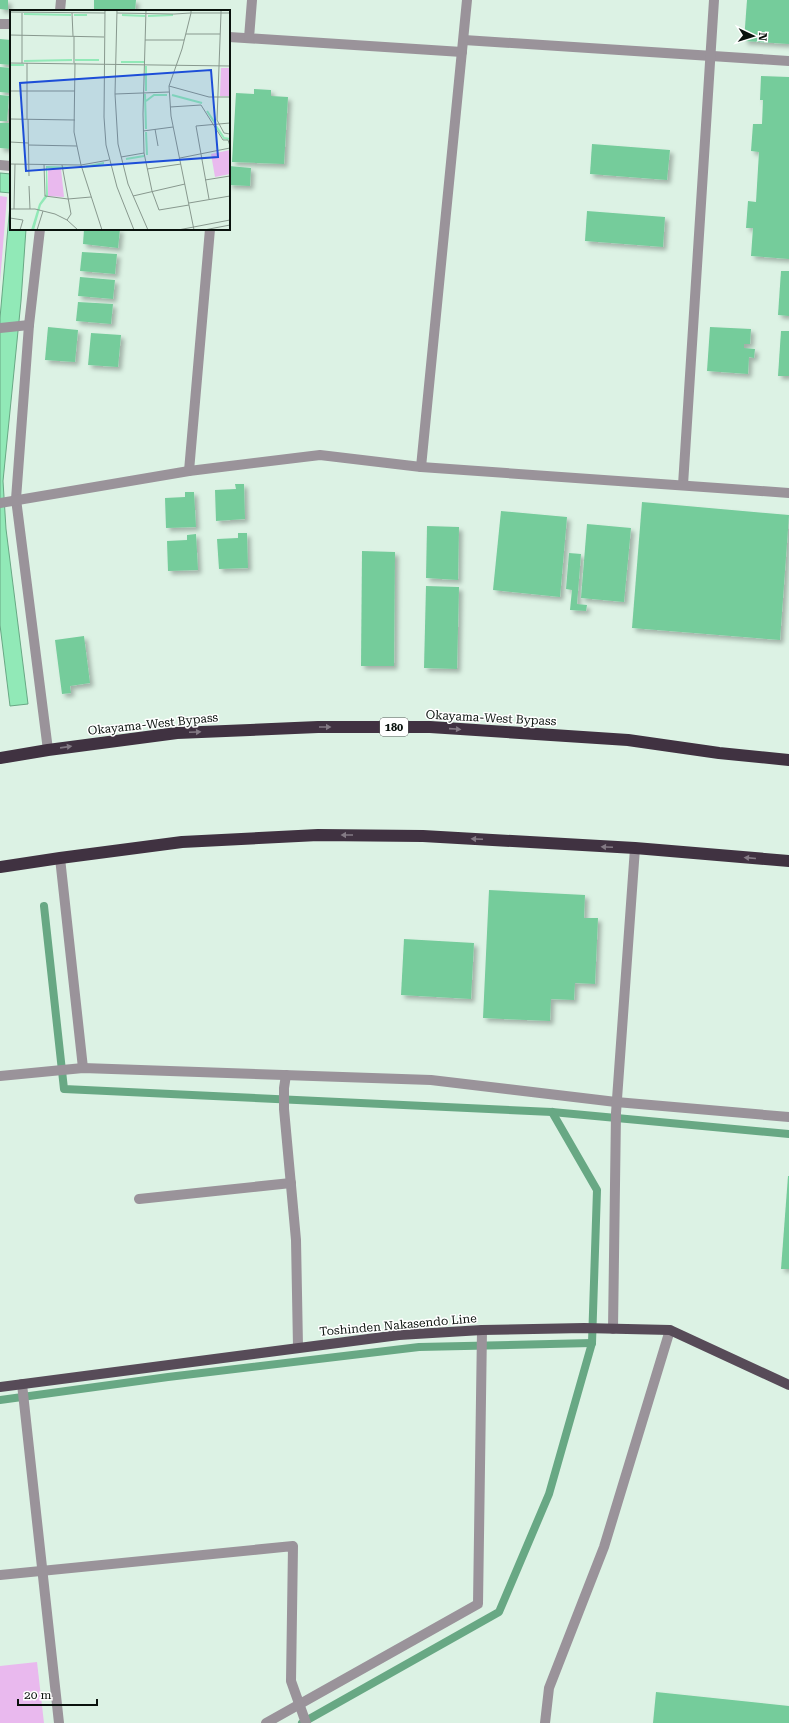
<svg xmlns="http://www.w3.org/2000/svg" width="789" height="1723" viewBox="0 0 789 1723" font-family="'Roboto Serif',serif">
	<defs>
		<filter id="shadow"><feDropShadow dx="3.5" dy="3.5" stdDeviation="2" flood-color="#0004"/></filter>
	</defs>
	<rect width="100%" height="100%" fill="#dcf2e4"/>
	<g fill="#e9b9ee">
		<path d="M0,196l7,1 -7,85z"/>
		<path d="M37,1662l7,61h-44v-57z"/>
	</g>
	<path fill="#91e9b7" stroke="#68a884" d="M0,173l11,1v55h15l-5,72 -18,180 3,48 22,175 -18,2 -10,-81v-307l11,-125 -11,-1z"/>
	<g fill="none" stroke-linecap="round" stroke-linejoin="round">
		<g stroke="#68a884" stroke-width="8">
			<path d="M44,906l20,183 488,23 237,22"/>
			<path d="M0,1400l168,-23 251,-30 173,-4"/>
			<path d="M302,1723l197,-111 50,-118 43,-151 5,-153 -45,-78"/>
		</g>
	</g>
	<g fill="#75cc9b" filter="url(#shadow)">
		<path d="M0,0h8v10l-8,-1z"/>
		<path d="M94,0h42l-1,11 -41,-1z"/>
		<path d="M747,0h42v44l-45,-3z"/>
		<path d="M0,39l11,1v25l-11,-1z"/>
		<path d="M0,67l11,1 -1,25 -10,-1z"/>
		<path d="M761,76l28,1v182l-38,-3 2,-28h-7l2,-27 8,1 3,-50 -8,-1 2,-27h9l1,-24h-3z"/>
		<path d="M254,89l17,1v6l17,1 -4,67 -52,-2 4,-69 18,1z"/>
		<path d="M0,95l9,1 -2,25h-7z"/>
		<path d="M0,123h11v26l-11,-1z"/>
		<path d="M592,144l78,6 -3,30 -77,-6z"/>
		<path d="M229,166l22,2 -1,18 -21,-1z"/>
		<path d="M587,211l78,6 -2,30 -78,-6z"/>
		<path d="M84,229h36l-2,19 -35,-4z"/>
		<path d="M82,252l35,2 -2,20 -35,-3z"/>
		<path d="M781,271h8v45l-11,-1z"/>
		<path d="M80,277l35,3 -2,19 -35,-3z"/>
		<path d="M78,302l35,2 -2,20 -35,-3z"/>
		<path d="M48,327l30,3 -3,32 -30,-2z"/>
		<path d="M710,327l41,2 -1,15h-6v4l11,1 -1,9 -5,-1 -1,17 -41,-3z"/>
		<path d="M781,331h8v45h-11z"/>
		<path d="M91,333l30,2 -3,32 -30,-2z"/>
		<path d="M235,484h9l1,35 -29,2 -1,-31 21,-1z"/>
		<path d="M185,492h9l2,35 -30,1 -1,-30 20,-1z"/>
		<path d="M642,502l147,13 -9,125 -148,-12z"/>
		<path d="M501,511l66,6 -7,80 -67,-7z"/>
		<path d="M587,524l44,4 -7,74 -43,-4z"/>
		<path d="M427,526l32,1 -1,53 -32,-2z"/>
		<path d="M238,533h9l1,35 -29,1 -2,-30 21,-1z"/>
		<path d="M196,534l2,36 -30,1 -1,-30 20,-1v-5z"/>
		<path d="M362,551l33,1 -1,114h-33z"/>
		<path d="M569,553l12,1 -4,50 10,1 -1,6 -16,-1 2,-20 -6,-1z"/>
		<path d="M426,586l33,1 -2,82 -33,-1z"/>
		<path d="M84,636l6,47 -20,3 1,7 -9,1 -7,-54z"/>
		<path d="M489,890l96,5 -1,23h14l-3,66 -20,-1 -1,17 -23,-1 -1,22 -67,-3z"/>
		<path d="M404,939l70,4 -3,56 -70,-4z"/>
		<path d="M788,1176h1v93h-8z"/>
		<path d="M656,1692l133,14v17h-136z"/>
	</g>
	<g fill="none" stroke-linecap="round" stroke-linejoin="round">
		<g stroke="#9a939a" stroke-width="10">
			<path d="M60,11l1,-11"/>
			<path d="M0,24h11"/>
			<path d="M229,37l233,15"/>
			<path d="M249,38l3,-38"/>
			<path d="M464,40l325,21"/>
			<path d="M0,165l11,1"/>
			<path d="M40,229l-11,96 -13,174 32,251"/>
			<path d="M0,328l29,-3"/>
			<path d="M421,467l46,-467"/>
			<path d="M189,471l21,-242"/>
			<path d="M683,485l31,-485"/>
			<path d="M0,503l189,-32 131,-16 101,12 368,26"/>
			<path d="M60,858l23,210"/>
			<path d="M286,1075l-2,13v21l12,131 2,107"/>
			<path d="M0,1076l83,-8 348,12 185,22 173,15"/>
			<path d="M139,1199l152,-16"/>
			<path d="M613,1329l3,-216 19,-265"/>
			<path d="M22,1384l37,339"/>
			<path d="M0,1575l293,-29 -2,135 15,42"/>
			<path d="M266,1723l212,-119 4,-274"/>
			<path d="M545,1723l4,-35 55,-141 66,-217"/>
		</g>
		<path stroke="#574b58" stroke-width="10" d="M0,1387l399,-52 83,-5 102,-2 86,2 119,55"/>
		<g stroke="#403241" stroke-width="12">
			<path d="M0,758l48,-8 129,-17 141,-6h112l198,13 91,13 70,7"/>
			<path d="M0,867l60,-9 122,-16 136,-7 105,1 212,12 154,13"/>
		</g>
	</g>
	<defs><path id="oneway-solid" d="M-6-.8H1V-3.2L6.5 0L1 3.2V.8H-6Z"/></defs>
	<g fill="#837a84">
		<use href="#oneway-solid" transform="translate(325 727)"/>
		<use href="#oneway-solid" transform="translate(455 729) rotate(4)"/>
		<use href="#oneway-solid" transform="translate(195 732) rotate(-3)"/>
		<use href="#oneway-solid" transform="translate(66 747) rotate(-8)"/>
		<use href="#oneway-solid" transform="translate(347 835) rotate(-180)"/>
		<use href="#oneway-solid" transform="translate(477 839) rotate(-177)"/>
		<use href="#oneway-solid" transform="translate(607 847) rotate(-177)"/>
		<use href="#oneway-solid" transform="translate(750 858) rotate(-175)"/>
	</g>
	<g text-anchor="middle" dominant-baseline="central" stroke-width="3" stroke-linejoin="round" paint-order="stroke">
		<rect fill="#fff" stroke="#545956" stroke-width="1" x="380" y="718" width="28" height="18" rx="3"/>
		<g font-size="11" font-weight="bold" fill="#0a120d">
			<text x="394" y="727">180</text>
		</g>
		<g font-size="12" fill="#0a120d" stroke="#fff">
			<text transform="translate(491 718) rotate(3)">Okayama-West Bypass</text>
			<text transform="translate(153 724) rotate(-6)">Okayama-West Bypass</text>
			<text transform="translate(398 1325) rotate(-5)">Toshinden Nakasendo Line</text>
		</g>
	</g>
	<g transform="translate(10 10)">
		<rect width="220" height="220" fill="#dcf2e4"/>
		<path d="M211,58h9v28h-10zM220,140v24l-15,3 -4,-23zM38,159h13l3,28 -16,-1z" fill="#e9b9ee"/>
		<path d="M94,152v2l-20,4h-37l1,28 -7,9 -7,25h-3l8,-26 7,-10v-28l33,1z" fill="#91e9b7"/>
		<path fill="none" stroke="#91e9b7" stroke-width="2" d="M14,4l47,1M64,5h13M112,5l23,1M138,6l25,-1M65,50h24M14,51l48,-1M111,52h23M0,55h14M136,81v-25M135,84l1,35M162,85l30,8M136,91l8,-6h13M197,101l8,12M206,116l8,12 6,1M136,122l1,23M116,149l18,-3"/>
		<path fill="none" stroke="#88988e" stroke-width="1" d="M95,0l-1,107 2,28 11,42 17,43M107,0l-2,84 3,50 10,40 20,46M136,0l-3,104 1,39 8,38 7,19 30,-5M0,2l95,1M12,3v50M62,3l1,23M107,3l57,1 17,-1v-3M220,3h-9l-4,107 7,13 6,1M176,24h34M0,25l94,2M135,30h39M0,53l220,3M64,53v-27M65,53l-1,69 7,33 21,65M159,76l40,11h21M0,81h65M105,84l54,-2M160,97l31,-2 22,35h5l2,6M0,109l65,1M17,109v-56M18,109l1,57M145,119l3,17M133,121l30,-4M0,132l18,1M18,135l49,1M111,147l23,-4M170,148l50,-10M0,154l71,1 28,-5M34,154l1,32 23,3 23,-2M52,155l9,49 -4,6M137,159l34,-5M195,170l25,-4M19,176l1,23M123,186l52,-12M199,189l-13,-73 34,-3M179,193l41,-7M0,199h25l20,5 12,6 11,10M4,199l1,-45M0,208l13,2 -3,10M27,220l6,-19M168,220l52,-10M184,220l-23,-114 -2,-30 13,-37 9,-36h30v-3M194,220l26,-5"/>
		<path fill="#1d4ed8" fill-opacity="0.15" stroke="#1d4ed8" stroke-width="2" d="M201,60l7,87 -192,14 -6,-88z"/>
		<rect width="220" height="220" fill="none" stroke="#0a120d" stroke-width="2"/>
	</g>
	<g transform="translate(753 36) rotate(94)" stroke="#ffffff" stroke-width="3" paint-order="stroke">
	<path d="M0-3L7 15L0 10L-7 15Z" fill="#0a120d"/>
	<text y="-6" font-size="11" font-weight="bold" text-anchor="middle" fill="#0a120d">N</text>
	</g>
	<path d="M18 1699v6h79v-6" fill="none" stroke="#0a120d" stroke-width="2"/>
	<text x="24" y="1699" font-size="12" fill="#0a120d" stroke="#ffffff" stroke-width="3" paint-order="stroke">20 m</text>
</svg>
